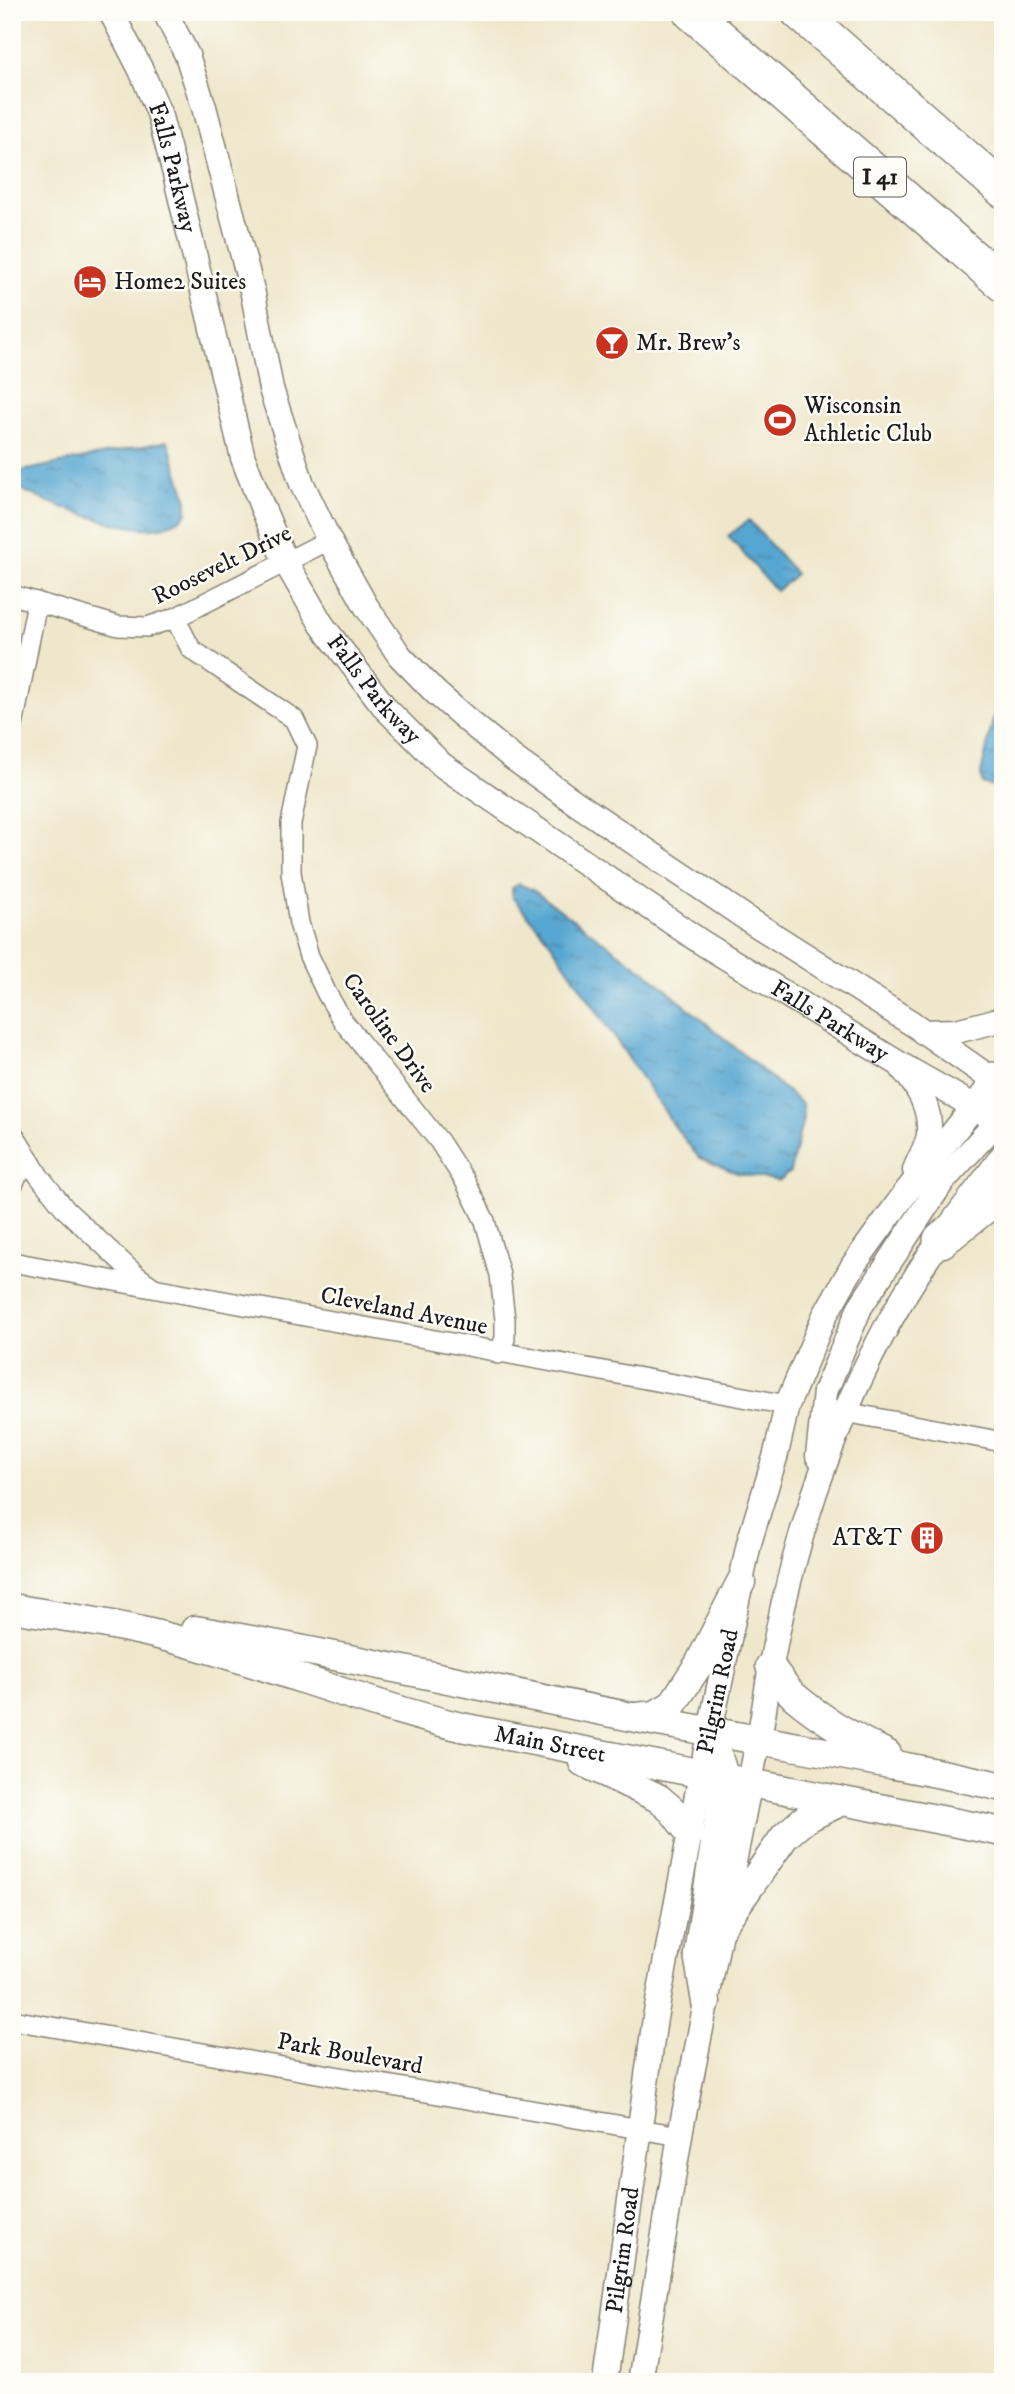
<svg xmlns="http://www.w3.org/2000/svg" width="1015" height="2394" viewBox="0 0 1015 2394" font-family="'IM FELL DW Pica',serif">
	<defs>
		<pattern id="water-ripples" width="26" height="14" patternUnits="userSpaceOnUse" patternTransform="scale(1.75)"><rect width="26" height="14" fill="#55a6d0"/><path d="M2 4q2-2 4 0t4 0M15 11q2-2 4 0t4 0" fill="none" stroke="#4686a8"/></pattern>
	</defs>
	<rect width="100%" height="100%" fill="#fdfcf7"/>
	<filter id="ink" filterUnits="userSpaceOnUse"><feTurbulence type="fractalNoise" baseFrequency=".0143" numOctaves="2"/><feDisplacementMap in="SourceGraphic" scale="14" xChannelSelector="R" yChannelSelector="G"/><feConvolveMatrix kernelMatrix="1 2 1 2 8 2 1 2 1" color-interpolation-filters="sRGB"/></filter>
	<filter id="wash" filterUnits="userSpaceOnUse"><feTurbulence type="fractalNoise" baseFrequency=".00686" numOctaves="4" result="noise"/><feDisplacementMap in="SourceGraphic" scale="28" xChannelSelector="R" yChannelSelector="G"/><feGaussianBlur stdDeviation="1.57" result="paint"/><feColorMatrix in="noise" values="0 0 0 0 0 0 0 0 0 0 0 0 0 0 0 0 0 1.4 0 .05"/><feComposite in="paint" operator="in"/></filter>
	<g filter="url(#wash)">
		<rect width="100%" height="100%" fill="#efe7cb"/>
		<g fill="url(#water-ripples)" stroke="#386176" stroke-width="2">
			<path d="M168,441l19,59v13c-9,10 -21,14 -34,15 -31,3 -117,-27 -141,-45v-10z"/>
			<path d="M749,520l47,54 -20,17 -48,-55z"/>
			<path d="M1003,674v108l-10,5 -11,-4 -1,-9z"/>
			<path d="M519,884l14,6 115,84 154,130 1,15 -13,53 -11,9 -42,-8 -38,-15 -24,-31 -127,-188 -36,-42v-9z"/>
		</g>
	</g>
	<g filter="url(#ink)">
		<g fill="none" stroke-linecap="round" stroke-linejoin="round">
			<g stroke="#868274" stroke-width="22">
				<g id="minor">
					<path d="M12,595l106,31 29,1 28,-9 154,-78"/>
					<path d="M175,618l16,31 103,70 13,27 -16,77v49l8,51 10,33 18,38 16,27 96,120 26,40 20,40 15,54 5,45v19l-7,15"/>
					<path d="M12,731l25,-129"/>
					<path d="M12,1132l27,44 27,34 71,66 14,10"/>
					<path d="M12,1187l5,-12 14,-12"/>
					<path d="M12,1262l775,143"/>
					<path d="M845,1412l158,30"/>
					<path d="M12,2020l668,116"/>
				</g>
			</g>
			<g stroke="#868274" stroke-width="27">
				<g id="tertiary">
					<path id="s1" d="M111,12l30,58 18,43 16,61 68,284 18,46 24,57 37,64 64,84 56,56 259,177 200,123 74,42 28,21"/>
					<path d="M165,12l22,43 17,52 49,187 18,95 31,95 27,56 37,66 34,50 36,37 36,31 41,34 63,45 170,115 167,106 80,56"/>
					<path d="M923,1032l33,-1 47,-12"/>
					<path d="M903,1069c15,18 28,39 26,65 -1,11 -10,25 -14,36"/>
					<path d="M818,1456l7,-64 35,-85 82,-125 54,-59 1,-15"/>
					<path id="s2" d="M605,2382l50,-364 46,-244 48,-231 27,-89 11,-49 38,-90 29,-51 53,-73 76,-96"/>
					<path d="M640,2382l41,-253 82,-413c23,-164 73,-318 164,-457 23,-36 51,-69 76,-104"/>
				</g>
			</g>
			<g stroke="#868274" stroke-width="31">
				<g id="secondary">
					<path id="s3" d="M12,1608c53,9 106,16 158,30 98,26 192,65 291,89l542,105"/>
					<path d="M195,1630c148,25 295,59 442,88 122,23 245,42 366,69"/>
					<path d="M770,1666c8,10 15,22 24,30 28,24 60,42 93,58"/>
					<path d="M636,1717l19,-2 17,-10 27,-41 42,-82"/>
					<path d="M583,1762l75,36 14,12 18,23"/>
					<path d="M721,1927l64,-91 20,-17 37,-18"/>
					<path d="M706,2002l-8,-48 27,-175 -15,-48"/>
				</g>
			</g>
			<g stroke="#868274" stroke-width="38">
				<g id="motorway">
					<path d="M691,12l312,272"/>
					<path d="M799,12l204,178"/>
					<path d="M993,1080l10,6"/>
					<path d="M941,1240l54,-43 8,-2"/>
				</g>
			</g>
			<use href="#minor" stroke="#fff" stroke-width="19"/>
			<use href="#tertiary" stroke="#fff" stroke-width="24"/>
			<use href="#secondary" stroke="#fff" stroke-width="28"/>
			<use href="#motorway" stroke="#fff" stroke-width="35"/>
		</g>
	</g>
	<defs>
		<g id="hotel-disc" transform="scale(1.75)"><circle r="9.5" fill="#c8321e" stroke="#fdfcf7"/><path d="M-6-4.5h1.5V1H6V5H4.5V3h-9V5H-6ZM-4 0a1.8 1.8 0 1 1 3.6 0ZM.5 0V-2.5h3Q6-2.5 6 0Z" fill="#fff"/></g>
		<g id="bar-disc" transform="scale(1.75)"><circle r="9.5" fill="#c8321e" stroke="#fdfcf7"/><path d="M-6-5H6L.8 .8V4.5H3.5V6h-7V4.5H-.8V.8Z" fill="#fff"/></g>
		<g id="stadium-disc" transform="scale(1.75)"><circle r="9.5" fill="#c8321e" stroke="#fdfcf7"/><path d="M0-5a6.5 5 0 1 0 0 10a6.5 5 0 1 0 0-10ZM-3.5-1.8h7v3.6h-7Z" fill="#fff"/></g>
		<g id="building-disc" transform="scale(1.75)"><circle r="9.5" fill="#c8321e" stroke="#fdfcf7"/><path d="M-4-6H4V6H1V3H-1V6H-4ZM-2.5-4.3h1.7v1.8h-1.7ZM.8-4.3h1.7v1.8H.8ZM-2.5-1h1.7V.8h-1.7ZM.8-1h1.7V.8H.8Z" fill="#fff"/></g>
	</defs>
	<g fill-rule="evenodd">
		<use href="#hotel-disc" x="90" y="282"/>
		<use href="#bar-disc" x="612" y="343"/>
		<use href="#stadium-disc" x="780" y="420"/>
		<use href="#building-disc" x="927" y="1538"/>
	</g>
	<g text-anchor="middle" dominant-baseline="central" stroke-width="5" stroke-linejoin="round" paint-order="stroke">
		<rect fill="#fdfcf7" stroke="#605f5e" stroke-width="2" x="854" y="157.5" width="52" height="39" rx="5"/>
		<g font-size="23" font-weight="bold" fill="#1c1c1c">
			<text x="880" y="177">I 41</text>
		</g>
		<g font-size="24" fill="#1c1c1c" stroke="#fdfcf7">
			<text stroke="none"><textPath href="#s1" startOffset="168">Falls Parkway</textPath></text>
			<text transform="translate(222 565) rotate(-26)">Roosevelt Drive</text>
			<text stroke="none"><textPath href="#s1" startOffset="735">Falls Parkway</textPath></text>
			<text stroke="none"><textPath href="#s1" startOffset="1302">Falls Parkway</textPath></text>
			<text transform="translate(389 1033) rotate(54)">Caroline Drive</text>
			<text transform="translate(404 1311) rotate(11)">Cleveland Avenue</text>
			<text stroke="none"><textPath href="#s2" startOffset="700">Pilgrim Road</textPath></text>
			<text stroke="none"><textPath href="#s3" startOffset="556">Main Street</textPath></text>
			<text transform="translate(350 2054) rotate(10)">Park Boulevard</text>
			<text stroke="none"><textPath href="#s2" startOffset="133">Pilgrim Road</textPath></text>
		</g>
		<g font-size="24" fill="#1c1c1c" stroke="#fdfcf7" text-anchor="start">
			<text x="114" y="282">Home2 Suites</text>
			<text x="636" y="343">Mr. Brew's</text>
			<text x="804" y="406">Wisconsin<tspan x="804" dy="28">Athletic Club</tspan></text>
			<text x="902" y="1538" text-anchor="end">AT&amp;T</text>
		</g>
	</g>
	<rect width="1015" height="2394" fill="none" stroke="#fdfcf7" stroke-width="42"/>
</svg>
